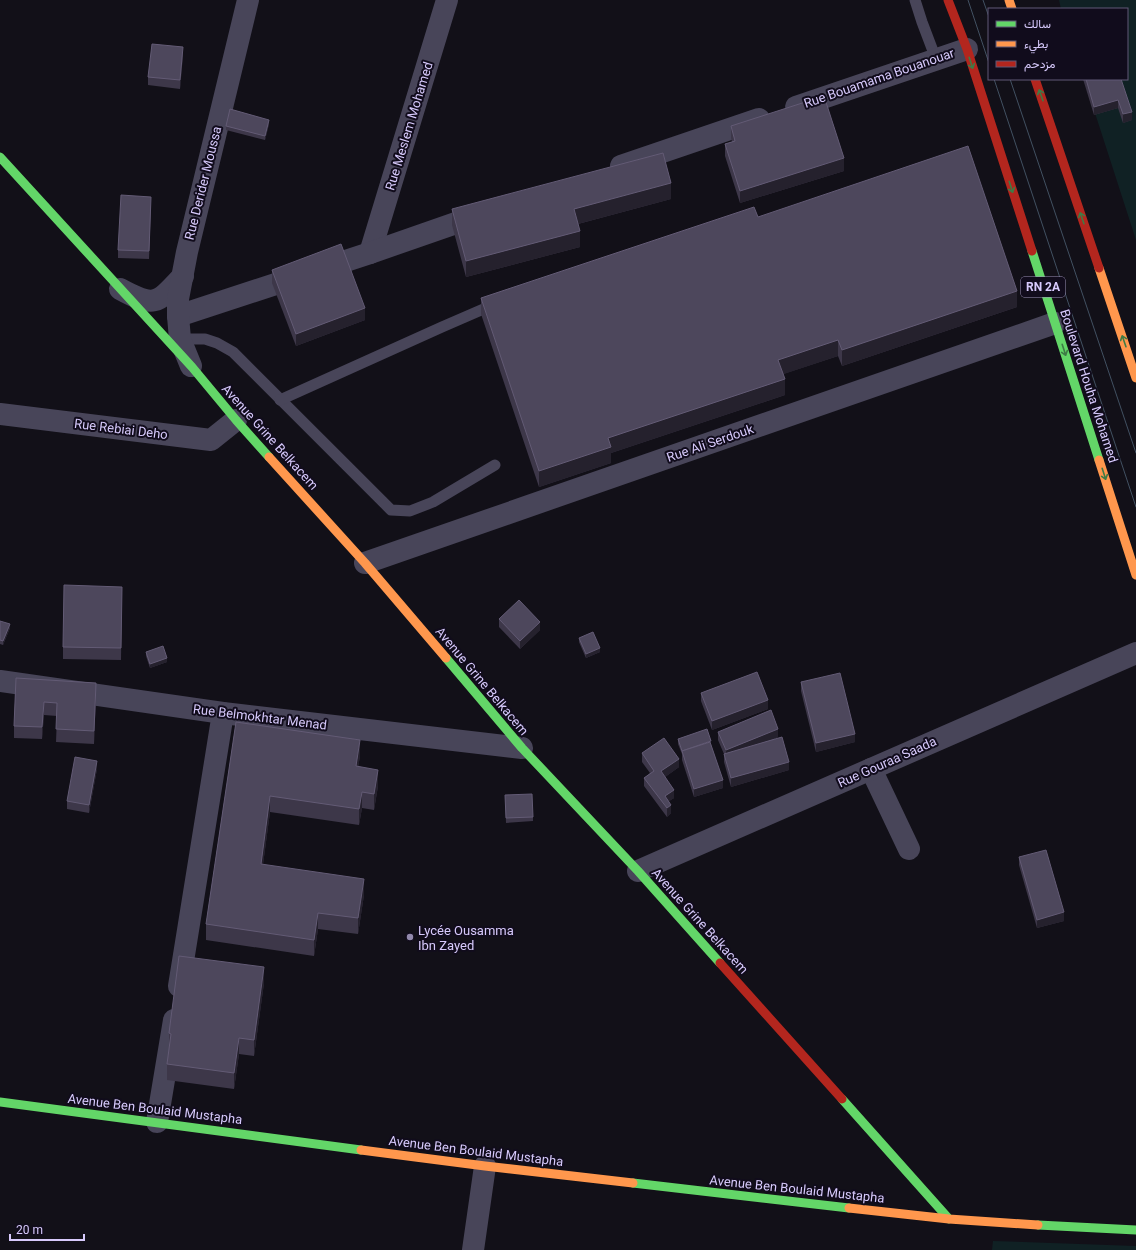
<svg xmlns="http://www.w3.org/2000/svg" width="1136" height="1250" viewBox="0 0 1136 1250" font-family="Roboto,Vazirmatn,sans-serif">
	<rect width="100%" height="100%" fill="#121018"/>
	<g fill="#102124">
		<path d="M1059,0h77v240l-52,-161h43v-70h-66z"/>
		<path d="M993,1241l143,5v4h-144z"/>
	</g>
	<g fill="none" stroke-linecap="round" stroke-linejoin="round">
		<g stroke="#484559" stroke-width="11">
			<path d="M915,0l7,22 14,37"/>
			<path d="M180,339h25l12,4 16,9 158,158 19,1 23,-9 62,-37"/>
			<path d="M280,400l162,-73 53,-23"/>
		</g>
		<g stroke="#484559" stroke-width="22">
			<path d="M796,107l171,-58"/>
			<path d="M621,166l138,-47"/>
			<path d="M370,253l77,-253"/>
			<path d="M120,289c35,19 37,15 63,-13"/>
			<path d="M178,316l192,-63 109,-38"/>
			<path d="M191,366l-11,-27 -2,-23v-17l9,-47 61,-252"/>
			<path d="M0,414l211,26 25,-20"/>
			<path d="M365,563l690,-240"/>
			<path d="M0,681l223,32 299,35"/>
			<path d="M871,769l38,80"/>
			<path d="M638,871l498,-218"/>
			<path d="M179,986l44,-273"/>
			<path d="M157,1122l17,-102"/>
			<path d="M473,1250l12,-84"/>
		</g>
		<g stroke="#63d668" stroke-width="9">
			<path d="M0,157l192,210 44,53 33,37"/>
			<path d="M1032,251l67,209"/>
			<path d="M446,658l76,90 116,123 82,92"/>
			<path d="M842,1099l107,120"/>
			<path d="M0,1102l361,48"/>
			<path d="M633,1183l216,25"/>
			<path d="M1038,1225l98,5"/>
		</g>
		<g stroke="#ff974d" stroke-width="9">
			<path d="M1009,0l3,9"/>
			<path d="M1099,268l37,110"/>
			<path d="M269,457l96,106 81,95"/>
			<path d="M1099,460l37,115"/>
			<path d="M361,1150l124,16 148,17"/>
			<path d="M849,1208l100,11 89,6"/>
		</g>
		<g stroke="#b3261e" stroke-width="9">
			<path d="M948,0l19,49 65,202"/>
			<path d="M1035,79l64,189"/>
			<path d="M720,963l122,136"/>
		</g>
		<g stroke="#425162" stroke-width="1">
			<path d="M968,0l21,63"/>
			<path d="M983,0l6,17"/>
			<path d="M994,79l142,428"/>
			<path d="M1010,79l126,374"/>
		</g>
	</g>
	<g fill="#3d3749">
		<path d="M183,55l-3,34 -32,-4v-8z"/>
		<path d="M1083,79h38l11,41 -9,3 -5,-15 -24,7z"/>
		<path d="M269,124l-4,16 -39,-10v-4z"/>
		<path d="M731,126l113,45 -104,32 -15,-47v-12l7,-2 -1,-4z"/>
		<path d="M671,199l-93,25 2,23 -114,30 -14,-52v-16z"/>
		<path d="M151,205l-2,54 -31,-1v-8z"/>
		<path d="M758,217l259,90 -175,59 -4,-10 -55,18 2,21 -174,58v10l-72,24 -58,-173v-16z"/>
		<path d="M272,270l93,50 -69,26 -24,-63z"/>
		<path d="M122,587l-1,73 -58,-1v-12z"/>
		<path d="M499,619l41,11 -20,19 -21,-22z"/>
		<path d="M0,621l10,7 -7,17 -3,-1z"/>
		<path d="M579,638l21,14 -14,6 -7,-16z"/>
		<path d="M146,652l21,10 -17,6 -4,-12z"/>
		<path d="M16,678l80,17 -2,49 -38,-2 1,-26 -13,-1 -2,24 -28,-1v-12z"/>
		<path d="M801,682l54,60 -39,10 -15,-61z"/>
		<path d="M701,693l67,16 -56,21 -11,-29z"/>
		<path d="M236,722l124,34 -2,11 20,19 -4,24 -12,-2 -3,17 -89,-13 -7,52 101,31 -6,39 -40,-5 -4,27 -108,-16v-16z"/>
		<path d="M718,732l60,5 -4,2 15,31 -58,17 -7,-25v-8l-6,-14z"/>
		<path d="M678,739l33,6 12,43 -29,9 -12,-37v-6l-4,-10z"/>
		<path d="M642,753l37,14 -14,10 9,21 -5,3 2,12 -4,4 -23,-31v-8l6,-5 -8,-11z"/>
		<path d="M97,769l-8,44 -22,-4v-8z"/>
		<path d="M505,795l28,22v4l-27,2z"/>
		<path d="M1019,857l45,64 -27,7 -18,-63z"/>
		<path d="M264,983l-10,73 -15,-2 -5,35 -67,-9v-16l2,-14v-17z"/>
	</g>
	<g fill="#25212d">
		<path d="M183,47v8l-3,34v-9z"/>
		<path d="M1118,100v8l-24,7v-8z"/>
		<path d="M1132,112v8l-9,3v-9z"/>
		<path d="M269,120v4l-4,16v-4z"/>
		<path d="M844,158v13l-104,32v-12z"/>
		<path d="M671,183v16l-97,26v-16z"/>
		<path d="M151,197v8l-2,54v-8z"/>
		<path d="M580,231v16l-114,30v-16z"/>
		<path d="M1017,291v16l-175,59v-16z"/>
		<path d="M365,308v12l-69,26v-12z"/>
		<path d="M838,340v16l-60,20v-16z"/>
		<path d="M785,379v16l-174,58v10l-72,24v-16l69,-33z"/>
		<path d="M540,622v8l-20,19v-8z"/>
		<path d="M10,624v4l-7,17v-4z"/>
		<path d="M600,648v4l-14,6v-4z"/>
		<path d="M167,658v4l-17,6v-4z"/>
		<path d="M96,683v12l-2,49v-13z"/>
		<path d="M768,700v9l-56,21v-9z"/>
		<path d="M44,702v13l-2,24v-12z"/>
		<path d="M778,729v8l-52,22v-9z"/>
		<path d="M855,734v8l-39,10v-9z"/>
		<path d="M360,740v16l-4,26v-16z"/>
		<path d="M679,759v8l-18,13v-9z"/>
		<path d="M97,761v8l-8,44v-8z"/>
		<path d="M789,762v8l-58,17v-9z"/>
		<path d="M378,770v16l-4,24v-16z"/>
		<path d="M723,780v8l-29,9v-8z"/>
		<path d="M674,790v8l-9,6v-8z"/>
		<path d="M362,792v16l-3,17v-16z"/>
		<path d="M270,796v16l-9,68v-16z"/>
		<path d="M671,805v8l-4,4v-9z"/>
		<path d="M364,879v16l-6,39v-16z"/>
		<path d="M1064,912v9l-27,7v-8z"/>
		<path d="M318,913v16l-4,27v-16z"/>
		<path d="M264,967v16l-10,73v-16z"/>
		<path d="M239,1038v16l-5,35v-16z"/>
	</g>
	<g fill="#4d475c" stroke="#635b75">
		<path d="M152,44l31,3 -3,33 -32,-3z"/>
		<path d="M1086,79h35l11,33 -9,2 -5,-14 -24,7z"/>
		<path d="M824,96l20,62 -104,33 -15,-47 10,-3 -4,-15z"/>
		<path d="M230,109l39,11 -4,16 -39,-10z"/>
		<path d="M968,146l49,145 -175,59 -4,-10 -60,20 7,19 -177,59 3,9 -72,24 -58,-173 273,-91 4,10z"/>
		<path d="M663,153l8,30 -97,26 6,22 -114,30 -14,-52z"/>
		<path d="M121,195l30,2 -2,54 -31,-1z"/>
		<path d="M341,244l24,64 -69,26 -24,-64z"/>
		<path d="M64,585l58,2 -1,61 -58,-1z"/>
		<path d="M519,600l21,22 -20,19 -21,-22z"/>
		<path d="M0,621l10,3 -7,17 -3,-1z"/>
		<path d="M593,632l7,16 -14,6 -7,-16z"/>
		<path d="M163,646l4,12 -17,6 -4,-12z"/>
		<path d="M757,672l11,28 -56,21 -11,-28z"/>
		<path d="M840,673l15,61 -39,9 -15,-61z"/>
		<path d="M16,678l80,5 -2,48 -38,-2 1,-26 -13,-1 -2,25 -28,-1z"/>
		<path d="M771,710l7,19 -52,21 -8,-18z"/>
		<path d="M236,722l124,18 -4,26 22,4 -4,24 -12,-2 -3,17 -89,-13 -9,68 103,15 -6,39 -40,-5 -4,27 -108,-16z"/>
		<path d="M707,729l4,12 -29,10 -4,-12z"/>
		<path d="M782,737l7,25 -58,16 -7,-24z"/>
		<path d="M664,738l15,21 -18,12 13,19 -9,6 6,9 -4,3 -23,-30 10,-7 -12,-18z"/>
		<path d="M710,742l13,38 -29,9 -12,-38z"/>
		<path d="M75,757l22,4 -8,44 -22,-4z"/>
		<path d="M532,794l1,23 -27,1 -1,-23z"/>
		<path d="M1046,850l18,62 -27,8 -18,-63z"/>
		<path d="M179,956l85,11 -10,73 -15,-2 -5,35 -67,-9 4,-30 -2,-1z"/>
	</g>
	<defs><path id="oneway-shaft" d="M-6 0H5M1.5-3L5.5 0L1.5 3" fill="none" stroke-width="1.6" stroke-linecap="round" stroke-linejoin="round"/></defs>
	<g stroke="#3e7b46">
		<use href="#oneway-shaft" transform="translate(971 63) rotate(72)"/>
		<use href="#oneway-shaft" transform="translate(1041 95) rotate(-109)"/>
		<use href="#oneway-shaft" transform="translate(1011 187) rotate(72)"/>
		<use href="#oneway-shaft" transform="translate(1082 218) rotate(-109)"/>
		<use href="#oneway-shaft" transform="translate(1124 341) rotate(-109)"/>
		<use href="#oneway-shaft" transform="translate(1064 350) rotate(72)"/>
		<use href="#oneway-shaft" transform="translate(1104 474) rotate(72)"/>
	</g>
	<circle fill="#9289ac" stroke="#110c1c" stroke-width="1.5" cx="410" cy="937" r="4"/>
	<g text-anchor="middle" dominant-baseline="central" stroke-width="4" stroke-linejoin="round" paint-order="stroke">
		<rect fill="#110c1c" stroke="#9c91b9" stroke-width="1" x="1021" y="277" width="44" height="20" rx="3"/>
		<g font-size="12" font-weight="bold" fill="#d7cafc">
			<text x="1043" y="287">RN 2A</text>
		</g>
		<g font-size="13" fill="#d7cafc" stroke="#110c1c">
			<text transform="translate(879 78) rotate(-19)">Rue Bouamama Bouanouar</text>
			<text transform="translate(409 126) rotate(-73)">Rue Meslem Mohamed</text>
			<text transform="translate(203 183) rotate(-76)">Rue Derider Moussa</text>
			<text transform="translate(1089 386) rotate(72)">Boulevard Houha Mohamed</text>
			<text transform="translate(121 429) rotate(7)">Rue Rebiai Deho</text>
			<text transform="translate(270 437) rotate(48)">Avenue Grine Belkacem</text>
			<text transform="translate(710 443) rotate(-19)">Rue Ali Serdouk</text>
			<text transform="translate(482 681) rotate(50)">Avenue Grine Belkacem</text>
			<text transform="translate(260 717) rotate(7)">Rue Belmokhtar Menad</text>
			<text transform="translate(887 762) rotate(-24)">Rue Gouraa Saada</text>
			<text transform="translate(700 921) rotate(48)">Avenue Grine Belkacem</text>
			<text transform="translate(155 1109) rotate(7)">Avenue Ben Boulaid Mustapha</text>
			<text transform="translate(476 1151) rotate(7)">Avenue Ben Boulaid Mustapha</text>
			<text transform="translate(797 1189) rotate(6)">Avenue Ben Boulaid Mustapha</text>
		</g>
		<g font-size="13" fill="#d7cafc" stroke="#110c1c" text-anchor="start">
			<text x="418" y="930">Lycée Ousamma<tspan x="418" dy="15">Ibn Zayed</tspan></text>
		</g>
	</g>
	<rect x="988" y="8" width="140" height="72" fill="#110c1c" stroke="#605876"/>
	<rect x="996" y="21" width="20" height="6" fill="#63d668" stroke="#605876"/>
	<text x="1024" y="28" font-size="12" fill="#d7cafc">سالك</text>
	<rect x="996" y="41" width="20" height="6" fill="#ff974d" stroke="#605876"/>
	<text x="1024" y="48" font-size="12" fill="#d7cafc">بطيء</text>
	<rect x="996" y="61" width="20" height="6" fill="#b3261e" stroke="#605876"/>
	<text x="1024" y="68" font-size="12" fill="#d7cafc">مزدحم</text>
	<path d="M10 1234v6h74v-6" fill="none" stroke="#d7cafc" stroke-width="2"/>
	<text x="16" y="1234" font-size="12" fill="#d7cafc" stroke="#110c1c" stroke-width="3" paint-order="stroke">20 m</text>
</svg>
